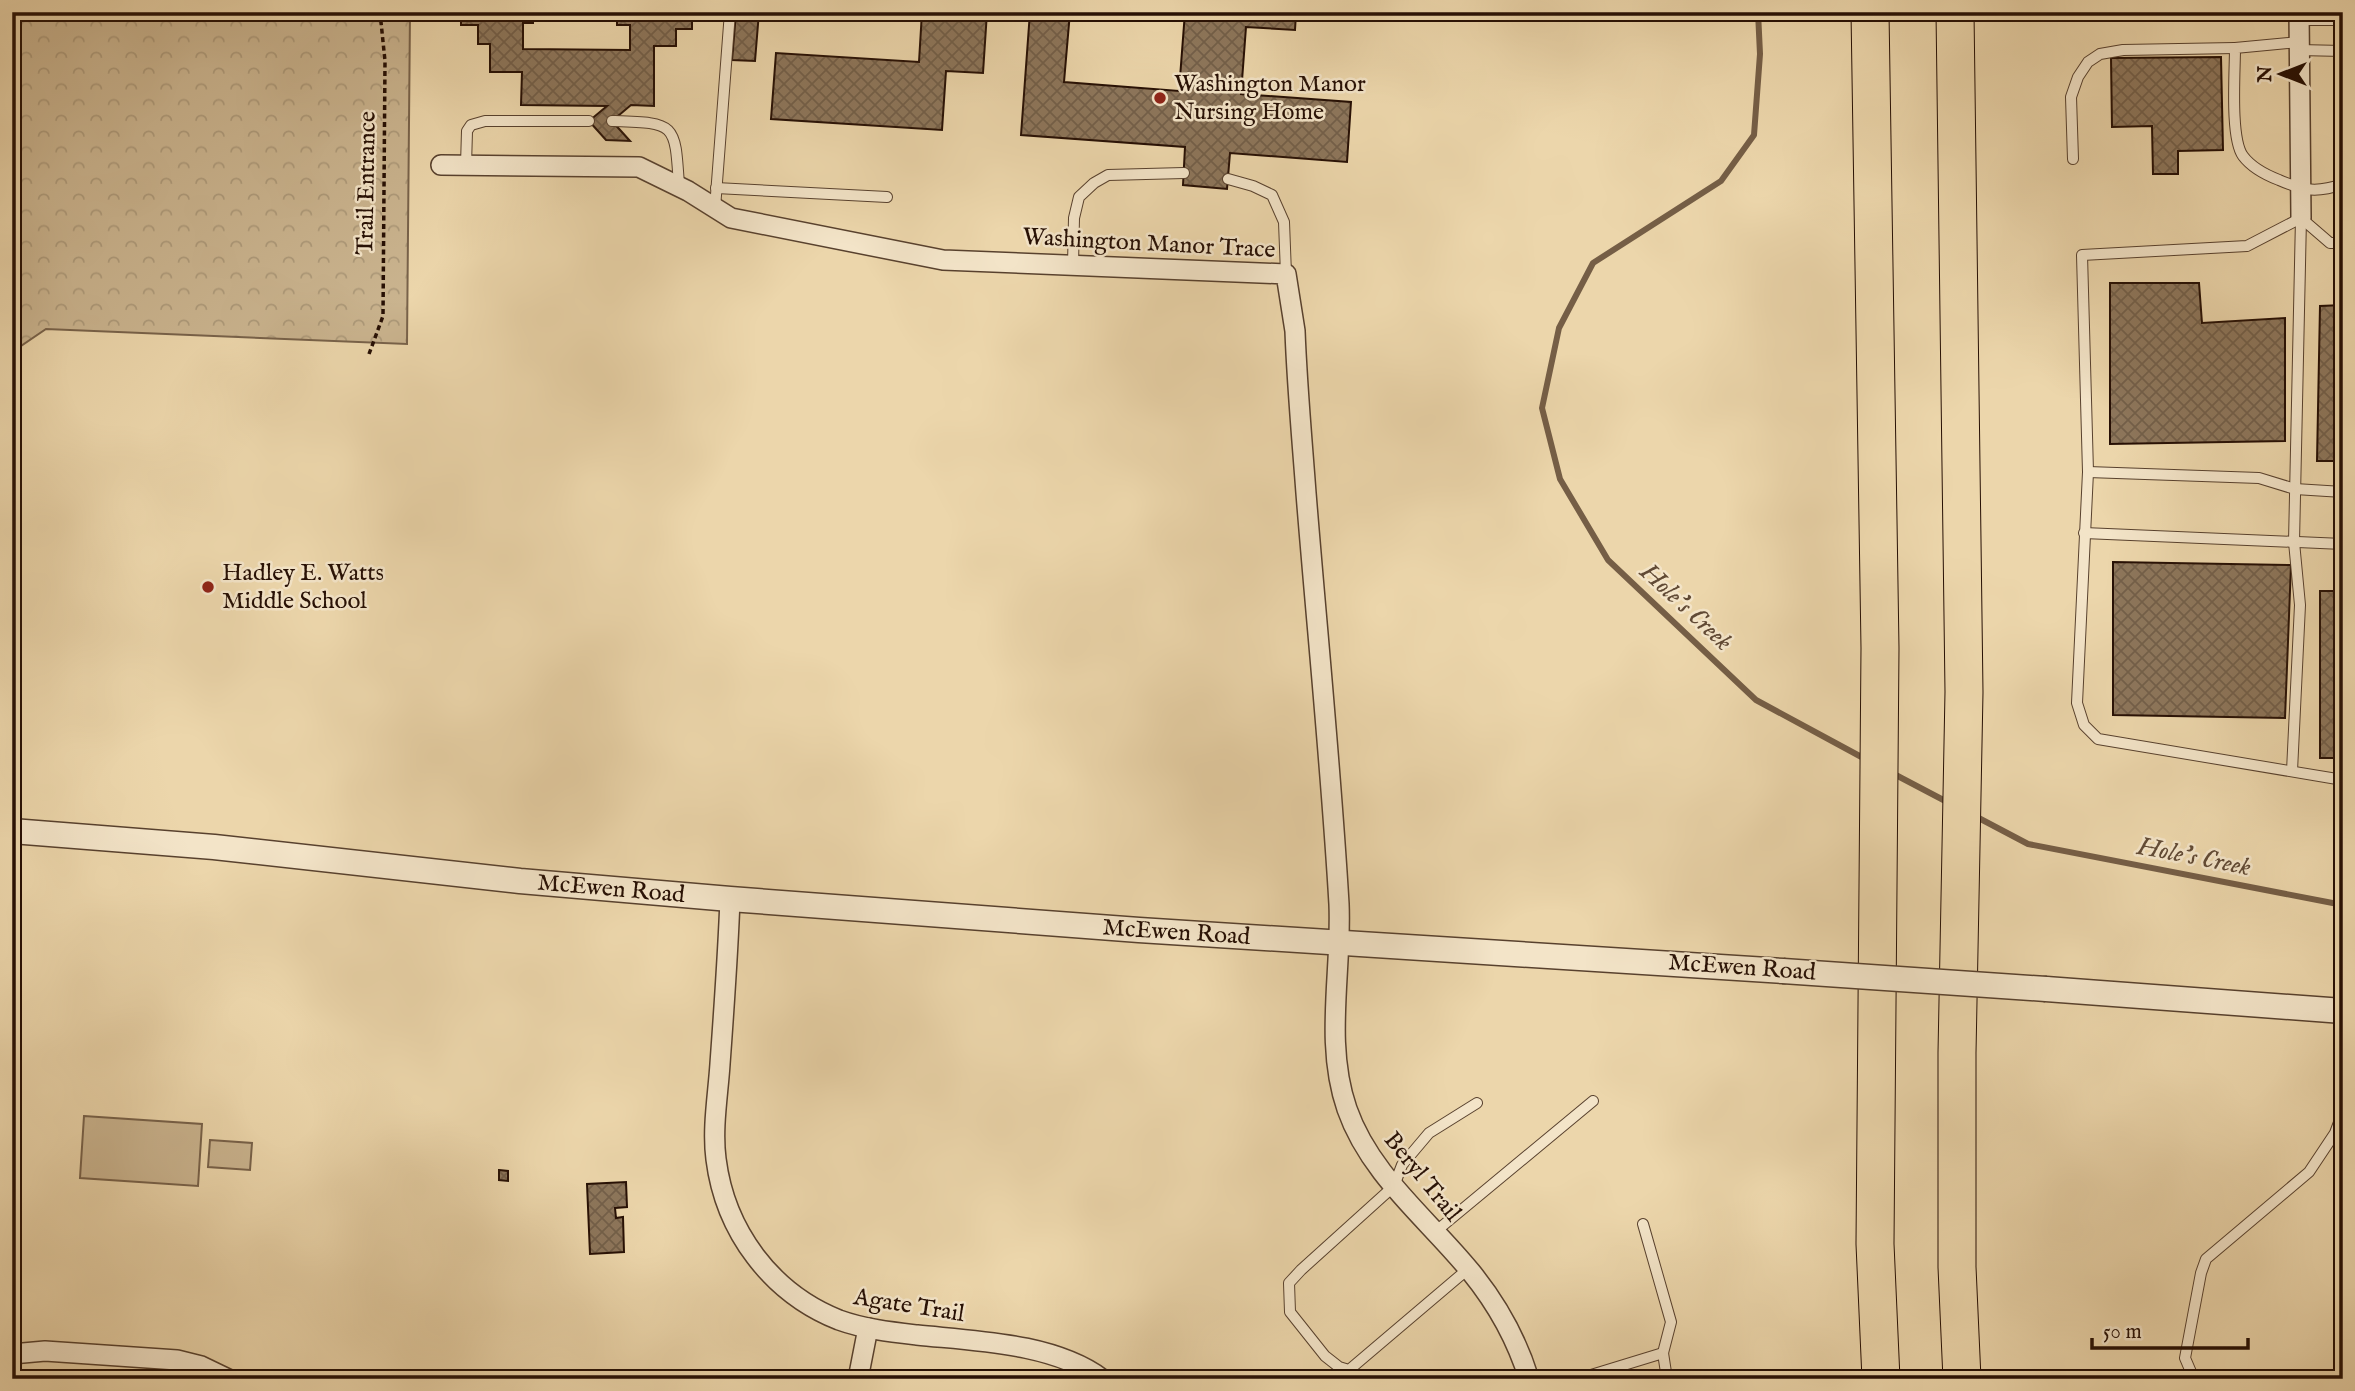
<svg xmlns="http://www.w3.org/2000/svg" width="2355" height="1391" viewBox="0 0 2355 1391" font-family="'IM FELL English',serif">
	<defs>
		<pattern id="forest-crowns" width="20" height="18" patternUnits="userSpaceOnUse" patternTransform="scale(1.75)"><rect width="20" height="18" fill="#cab48f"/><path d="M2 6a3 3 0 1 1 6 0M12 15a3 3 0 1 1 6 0" fill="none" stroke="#ad9a7a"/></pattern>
		<pattern id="building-cross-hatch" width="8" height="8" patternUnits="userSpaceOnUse" patternTransform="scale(1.75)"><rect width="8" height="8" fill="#8d765b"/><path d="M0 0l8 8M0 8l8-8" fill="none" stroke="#735f49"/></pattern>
	</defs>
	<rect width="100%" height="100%" fill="#ecd6ab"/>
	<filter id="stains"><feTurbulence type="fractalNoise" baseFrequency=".00286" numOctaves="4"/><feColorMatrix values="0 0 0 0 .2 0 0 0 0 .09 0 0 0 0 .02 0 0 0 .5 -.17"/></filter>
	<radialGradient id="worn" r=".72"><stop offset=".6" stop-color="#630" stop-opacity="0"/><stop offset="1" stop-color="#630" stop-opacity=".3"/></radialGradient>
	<path fill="url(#forest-crowns)" stroke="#78624a" stroke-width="2" d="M12,12h398l-3,332 -361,-15 -34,23z"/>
	<g fill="#cab48f" stroke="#78624a" stroke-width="2">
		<path d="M84,1116l118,8 -4,62 -118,-8z"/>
		<path d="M210,1140l42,3 -2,27 -42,-3z"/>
		<path d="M478,1374l122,1v4h-122z"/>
	</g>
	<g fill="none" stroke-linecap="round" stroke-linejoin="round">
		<g stroke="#755e46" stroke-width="6">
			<path d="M1758,12l2,42 -6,81 -33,46 -128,82 -34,65 -17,80 18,71 48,81 148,140 111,60"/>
			<path d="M1892,773l59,31"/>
			<path d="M1973,815l55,29 315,61"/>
		</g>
	</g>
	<g fill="url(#building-cross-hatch)" stroke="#260f04" stroke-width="2">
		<path d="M461,12h72v11h-10v26l107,1v-25h-13v-13h75v17h-16v17h-22v60l-23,-1 -19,16 18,20 -24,-1 -17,-19 18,-15 -86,-1 1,-33h-32v-28h-12v-19h-17z"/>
		<path d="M736,12h23l-4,49 -23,-1z"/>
		<path d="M922,12h65l-4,61 -37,-2 -4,59 -171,-11 5,-66 143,9z"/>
		<path d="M1030,12h40l-6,70 115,9 6,-79h175l-1,5 -63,-4 -1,17 -49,-3 -5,67 110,8 -4,60 -117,-9 -3,36 -44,-4 2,-38 -164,-12z"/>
		<path d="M2221,57l2,93 -45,1v23h-25l-1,-48 -40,1 -1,-69z"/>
		<path d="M2110,283h89l3,40 83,-5v123l-175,3z"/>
		<path d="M2343,305v156h-26l3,-155z"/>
		<path d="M2113,562l178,3 -6,153 -172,-3z"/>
		<rect x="2320" y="591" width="23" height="167"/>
		<path d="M499,1170l9,1v10l-9,-1z"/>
		<path d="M626,1182l1,25 -12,1 1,10 7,-1 1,35 -34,2 -3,-70z"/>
	</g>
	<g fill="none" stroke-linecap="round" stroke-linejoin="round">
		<g stroke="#58412e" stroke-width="12">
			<g id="service">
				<path d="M2299,20h44"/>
				<path d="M2299,42l-64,6c0,24 -5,90 8,108 9,12 23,19 36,24 25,11 38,13 64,4"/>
				<path d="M2299,50l44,1"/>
				<path d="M612,121c64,2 63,1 67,65"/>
				<path d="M2073,159l-2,-62 7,-20 10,-15 12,-8 23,-4 112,-2"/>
				<path d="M466,165l1,-34 4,-6 14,-4h104"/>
				<path d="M1228,179l25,7 19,9 12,27 2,52"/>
				<path d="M716,188l171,9"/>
				<path d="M715,208l15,-196"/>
				<path d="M2301,218l-54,28 -165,9 6,217 -11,231 7,22 14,14 245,41"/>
				<path d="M2301,218l29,25h13"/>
				<path d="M1073,265l1,-47 5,-21 15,-14 14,-8 76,-2"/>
				<path d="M2088,472l171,6 36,11 48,3"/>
				<path d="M2084,533l259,11"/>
				<path d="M2292,771l8,-166 -6,-63 7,-324"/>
				<path d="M1643,1224l28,98 -8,31"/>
				<path d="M1435,1232l158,-131"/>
				<path d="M1468,1269l-119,101 -10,-3 -14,-11 -35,-44 -1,-29 12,-13 93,-84 8,-21 27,-32 48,-30"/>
				<path d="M1578,1379l85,-26 4,26"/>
				<path d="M2194,1379l-9,-21 16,-85 5,-14 103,-87 26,-39 8,-21"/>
			</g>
		</g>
		<g stroke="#58412e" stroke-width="22">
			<g id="minor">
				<path d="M2299,12l2,206"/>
				<path d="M441,165l198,2 49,24 43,27 212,42 343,14 9,57c2,54 7,108 11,162 11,137 25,274 33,411 3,68 -15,139 8,205 23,66 81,110 124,163 26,32 46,68 58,107"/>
				<path d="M730,899c-2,55 -6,110 -10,165 -2,31 -8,64 -4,95 9,72 55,134 123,161 25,9 52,12 78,15 58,6 137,8 185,44"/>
				<path d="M12,1354l33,-3 132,9 24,6 27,13"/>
				<path d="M858,1379l10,-51"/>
			</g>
		</g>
		<g stroke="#58412e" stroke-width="27">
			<g id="tertiary">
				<path id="s1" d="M12,831l202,16 306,34 210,18 409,31 644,41"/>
				<path d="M2046,989l297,22"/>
			</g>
		</g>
		<g stroke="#260f04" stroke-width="39">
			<g id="motorway">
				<path d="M1870,12l10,636 -5,596 6,135"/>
				<path d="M1955,12l9,680 -7,361v214l5,112"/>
			</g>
		</g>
		<path stroke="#260f04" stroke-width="3.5" stroke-dasharray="5 3.5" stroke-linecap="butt" d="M369,354l14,-38 2,-255 -4,-39 -5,-10"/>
		<use href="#service" stroke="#f3e4c8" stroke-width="10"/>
		<use href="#minor" stroke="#f3e4c8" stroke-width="19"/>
		<use href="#tertiary" stroke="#f3e4c8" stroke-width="24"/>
		<use href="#motorway" stroke="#ecd6ab" stroke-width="37"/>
		<g stroke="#58412e" stroke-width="27" stroke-linecap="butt">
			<path id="tertiary-bridge" d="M1783,971l263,18"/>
		</g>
		<use href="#tertiary-bridge" stroke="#f3e4c8" stroke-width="24"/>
	</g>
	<g fill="#8f2418" stroke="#f3e4c8" stroke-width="2.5">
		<circle cx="1160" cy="98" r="7"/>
		<circle cx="208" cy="587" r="7"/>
	</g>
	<g text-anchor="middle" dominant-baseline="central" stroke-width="5" stroke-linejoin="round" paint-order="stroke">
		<g font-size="24" fill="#260f04" stroke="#f3e4c8" text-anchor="start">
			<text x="1174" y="84">Washington Manor<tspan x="1174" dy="28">Nursing Home</tspan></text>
			<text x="222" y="573">Hadley E. Watts<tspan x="222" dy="28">Middle School</tspan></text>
		</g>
		<g font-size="24" fill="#260f04" stroke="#f3e4c8">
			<text transform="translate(367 183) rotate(-89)">Trail Entrance</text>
			<text transform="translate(1149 244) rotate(3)">Washington Manor Trace</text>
			<text stroke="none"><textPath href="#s1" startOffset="602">McEwen Road</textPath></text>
			<text stroke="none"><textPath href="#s1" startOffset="1169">McEwen Road</textPath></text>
			<text transform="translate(1742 968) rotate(4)">McEwen Road</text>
			<text transform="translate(1422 1177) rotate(51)">Beryl Trail</text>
			<text transform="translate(909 1306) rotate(9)">Agate Trail</text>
		</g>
		<g font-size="26" font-style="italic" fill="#614a35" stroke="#f3e4c8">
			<text transform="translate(1686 607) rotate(43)">Hole's Creek</text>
			<text transform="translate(2194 857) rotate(11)">Hole's Creek</text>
		</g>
	</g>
	<rect width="2355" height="1391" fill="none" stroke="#ecd6ab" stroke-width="42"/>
	<rect x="14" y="14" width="2327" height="1363" fill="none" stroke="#260f04" stroke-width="3.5"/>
	<rect x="21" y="21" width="2313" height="1349" fill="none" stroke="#260f04" stroke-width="2"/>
	<g transform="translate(2281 74) rotate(270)" stroke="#f3e4c8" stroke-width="5" paint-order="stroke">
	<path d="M0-5L12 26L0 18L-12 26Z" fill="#260f04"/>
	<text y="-10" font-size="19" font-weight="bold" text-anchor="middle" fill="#260f04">N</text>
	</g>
	<path d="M2092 1338v10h156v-10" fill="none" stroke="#260f04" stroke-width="3.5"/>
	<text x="2103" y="1338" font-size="21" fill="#260f04" stroke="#f3e4c8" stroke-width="5" paint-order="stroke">50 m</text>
	<rect width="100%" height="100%" filter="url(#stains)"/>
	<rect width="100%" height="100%" fill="url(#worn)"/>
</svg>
